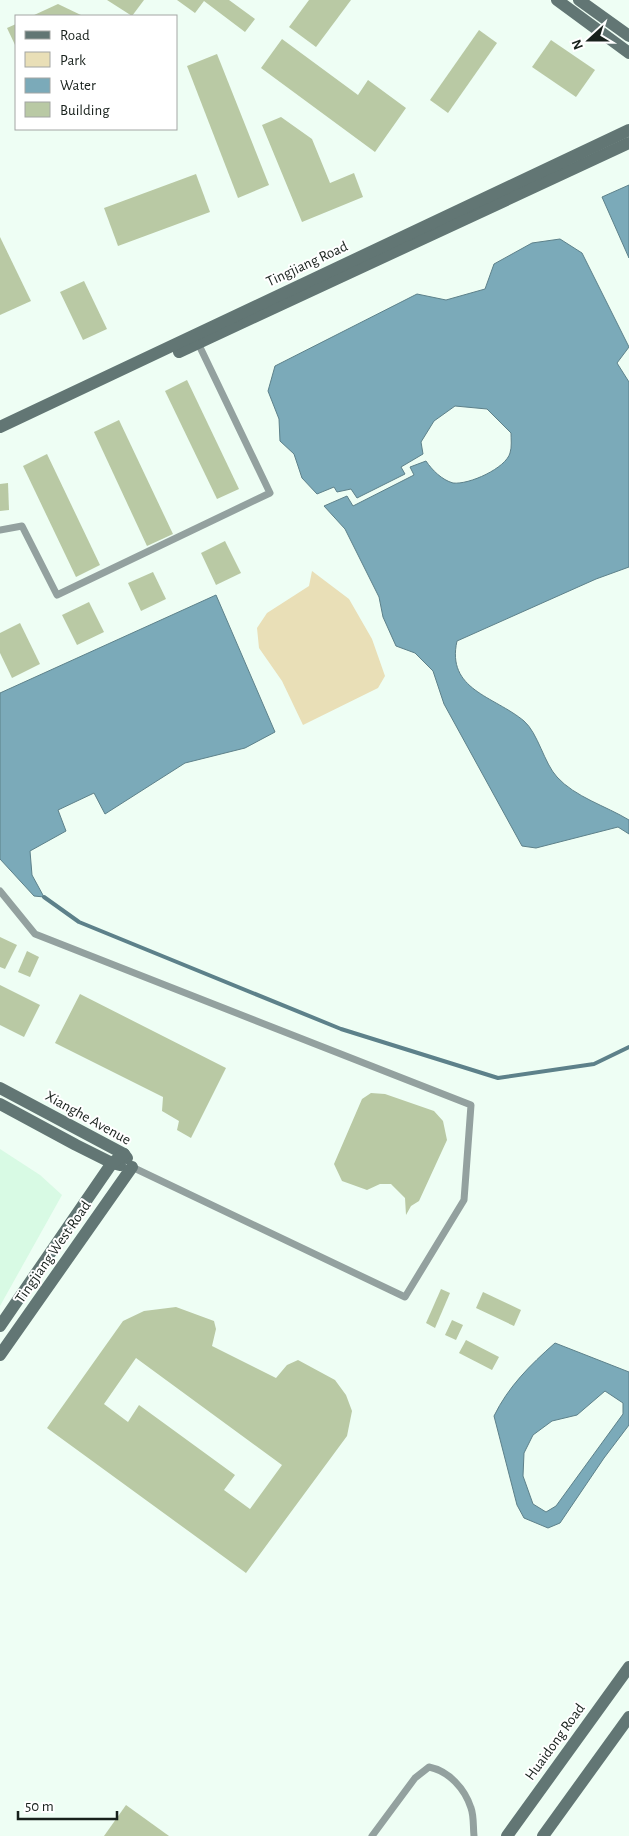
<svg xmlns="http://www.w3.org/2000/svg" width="629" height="1836" viewBox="0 0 629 1836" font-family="'Alegreya Sans',sans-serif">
	<rect width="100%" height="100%" fill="#eefef4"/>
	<path fill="#d8fae4" d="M0,1149l40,26 22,20 -62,111z"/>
	<path fill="#e9dfb7" d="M312,571l37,28 23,40 13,37 -7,12 -75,37 -21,-44 -23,-33 -2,-20 10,-15 42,-27z"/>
	<g fill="#7baab9" stroke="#5d818a" fill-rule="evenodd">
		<path d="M629,185v73l-27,-61z"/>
		<path d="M560,239l22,14 47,94 -12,16 12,19v185l-33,12 -139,62c-11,49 37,55 67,80 14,12 20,42 33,56 18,20 49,29 72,43v14l-11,-7 -82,21 -14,-2 -78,-142 -11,-33 -18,-18 -19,-7 -13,-29 -4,-20 -34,-68 -21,-23 23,-10 6,10 61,-31 -4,-8 16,-6c6,9 16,19 27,22 16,2 53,-15 57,-30 2,-6 1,-14 1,-20l-24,-24 -32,-3 -21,15 -13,21 2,12 -22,13 4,7 -48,24 -6,-9 -14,3 -3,-5 -17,7 -15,-16 -8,-24 -14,-13 -1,-22 -11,-28 7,-25 142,-72 29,6 39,-11 9,-25 38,-21z"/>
		<path d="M216,595l59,137 -30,16 -60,15 -80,51 -11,-21 -36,17 8,21 -36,20 2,24 12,22 -10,-1 -34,-37v-166z"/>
		<path d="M555,1343l74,29v53l-25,33 -44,65 -12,5 -24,-10 -7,-13 -23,-89c14,-29 36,-51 61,-73zM605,1391l18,12v11l-67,92 -10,6 -13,-8 -10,-28 1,-23 9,-18 19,-14 25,-6z"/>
	</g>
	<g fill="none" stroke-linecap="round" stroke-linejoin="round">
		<path stroke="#5d818a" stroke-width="4" d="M44,897l35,25 262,107 157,49 96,-14 35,-17"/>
	</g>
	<g fill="#b9c9a4" fill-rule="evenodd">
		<path d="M107,0h37l-12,16z"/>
		<path d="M177,0h52l26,19 -10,13 -41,-31 -9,12z"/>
		<path d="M309,0h42l-35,47 -27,-20z"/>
		<path d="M58,4l25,12h-51z"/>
		<path d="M16,24v23l-9,-19z"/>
		<path d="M479,30l18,13 -49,70 -18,-13z"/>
		<path d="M282,39l76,56 10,-15 38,28 -31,44 -114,-84z"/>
		<path d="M551,40l44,30 -19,27 -44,-30z"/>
		<path d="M217,54l52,131 -31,13 -51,-132z"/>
		<path d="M281,117l31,22 18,44 24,-10 9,24 -61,25 -40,-97z"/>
		<path d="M196,174l14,38 -92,34 -14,-38z"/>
		<path d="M0,237l31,64 -31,14z"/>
		<path d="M84,281l23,48 -24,11 -23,-48z"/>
		<path d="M187,380l52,109 -22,10 -52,-108z"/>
		<path d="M119,420l54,114 -26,12 -53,-114z"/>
		<path d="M47,454l53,111 -24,12 -53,-111z"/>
		<path d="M8,483l1,27 -9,1v-27z"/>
		<path d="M225,541l16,32 -25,12 -15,-32z"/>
		<path d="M153,572l13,27 -25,12 -13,-28z"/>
		<path d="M89,602l15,30 -27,13 -15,-30z"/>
		<path d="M20,623l20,41 -28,14 -12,-25v-20z"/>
		<path d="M0,937l17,8 -12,24 -5,-2z"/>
		<path d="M27,951l12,6 -9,20 -12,-5z"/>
		<path d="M0,985l40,20 -16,32 -24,-12z"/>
		<path d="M80,994l146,74 -35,70 -14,-8 2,-9 -17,-10 1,-14 -108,-54z"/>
		<path d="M371,1093l14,1 49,17 9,10 4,19 -28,61 -8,5 -5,9 -1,-17 -14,-14h-11l-13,6 -25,-9 -8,-17 28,-65z"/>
		<path d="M441,1289l9,4 -15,35 -9,-5z"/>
		<path d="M483,1292l38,18 -7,16 -38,-18z"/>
		<path d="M176,1307l38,14 2,8 -4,17 64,32 11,-13 11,-5 37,20 11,15 6,16 -5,25 -101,137 -199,-145 76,-107 21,-10zM136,1358l146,107 -32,44 -26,-19 11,-15 -96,-70 -11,17 -24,-18z"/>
		<path d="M452,1320l11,5 -7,15 -11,-5z"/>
		<path d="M466,1340l33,17 -7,13 -33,-17z"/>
		<path d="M126,1805l43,31h-65z"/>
	</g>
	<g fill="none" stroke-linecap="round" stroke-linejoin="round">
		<g stroke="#93a19f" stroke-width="7">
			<path d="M0,530l22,-4 35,69 213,-102 -72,-150"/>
			<path d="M0,891l35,43 436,171 -7,95 -59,97 -273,-130"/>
			<path d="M372,1836l43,-58 14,-11c20,4 36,22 42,41 3,8 2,19 3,28"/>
		</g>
		<g stroke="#627674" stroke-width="12">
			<path d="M557,0l72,53"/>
			<path d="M579,0l50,36"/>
			<path d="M179,352l450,-209"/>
			<path d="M0,427l629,-297"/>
			<path d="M0,1088l124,66 3,4"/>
			<path d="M0,1104l76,41 36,18 8,2"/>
			<path d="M0,1326l112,-163 12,-9"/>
			<path d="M0,1355l132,-188"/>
			<path d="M507,1836l122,-169"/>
			<path d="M543,1836l86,-119"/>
		</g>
	</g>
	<g text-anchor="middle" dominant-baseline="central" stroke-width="4" stroke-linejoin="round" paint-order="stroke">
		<g font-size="15" fill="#18211c" stroke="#fff">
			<text transform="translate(307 264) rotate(-25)">Tingjiang Road</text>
			<text transform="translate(88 1118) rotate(29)">Xianghe Avenue</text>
			<text transform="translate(53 1252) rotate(-55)">Tingjiang West Road</text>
			<text transform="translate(555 1742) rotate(-54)">Huaidong Road</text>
		</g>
	</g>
	<rect x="15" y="15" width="162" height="115" fill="#ffffff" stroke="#a3a6a4"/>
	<rect x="25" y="31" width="25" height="8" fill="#627674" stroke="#a3a6a4"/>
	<text x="60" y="40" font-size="15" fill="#18211c">Road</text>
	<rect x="25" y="52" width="25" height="15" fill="#e9dfb7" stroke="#a3a6a4"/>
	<text x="60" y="65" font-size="15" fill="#18211c">Park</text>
	<rect x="25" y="78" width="25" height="15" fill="#7baab9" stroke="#a3a6a4"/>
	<text x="60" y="90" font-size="15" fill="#18211c">Water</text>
	<rect x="25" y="102" width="25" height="15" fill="#b9c9a4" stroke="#a3a6a4"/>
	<text x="60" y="115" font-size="15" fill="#18211c">Building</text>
	<g transform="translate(589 40) rotate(249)" stroke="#ffffff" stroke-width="4" paint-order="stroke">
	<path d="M0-4L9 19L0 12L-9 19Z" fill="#18211c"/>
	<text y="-8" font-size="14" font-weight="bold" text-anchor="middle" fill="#18211c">N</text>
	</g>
	<path d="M18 1811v8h99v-8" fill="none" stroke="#18211c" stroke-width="2.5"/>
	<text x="25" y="1811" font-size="15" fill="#18211c" stroke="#ffffff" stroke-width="4" paint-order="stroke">50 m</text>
</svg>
